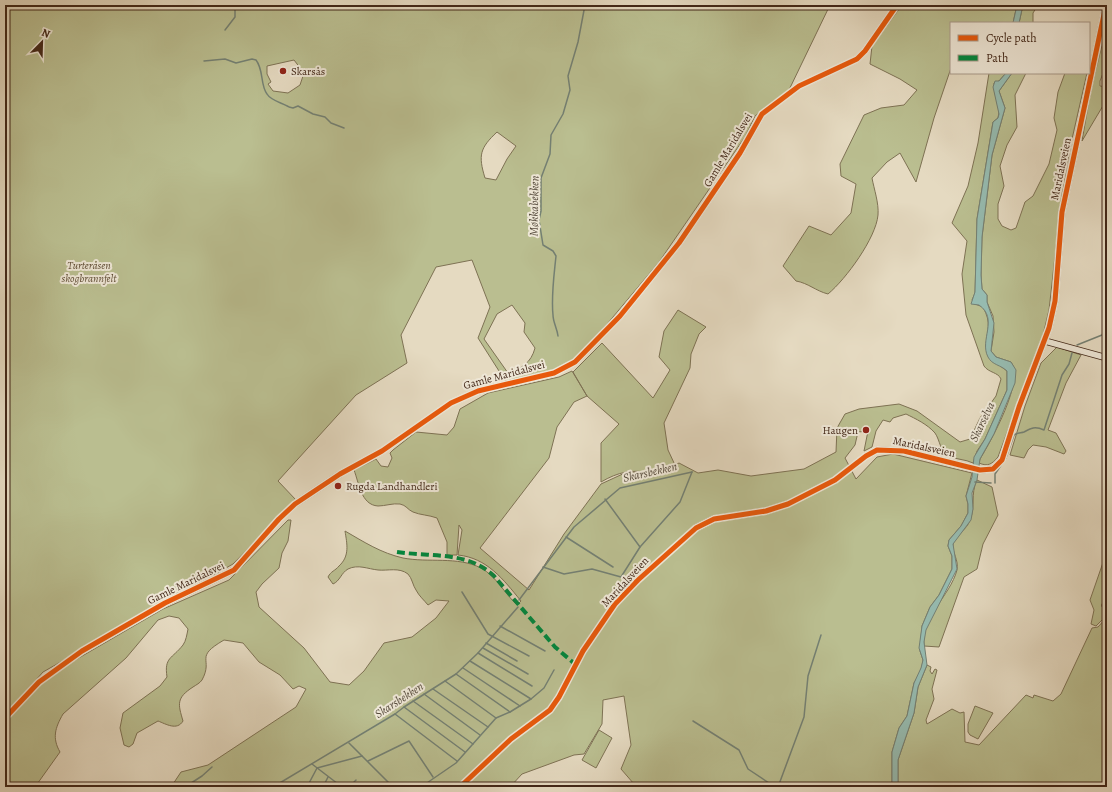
<svg xmlns="http://www.w3.org/2000/svg" width="1112" height="792" viewBox="0 0 1112 792" font-family="Alegreya,serif">
	<rect width="100%" height="100%" fill="#e5dac1"/>
	<filter id="stains"><feTurbulence type="fractalNoise" baseFrequency=".005" numOctaves="4"/><feColorMatrix values="0 0 0 0 .2 0 0 0 0 .09 0 0 0 0 .02 0 0 0 .5 -.17"/></filter>
	<radialGradient id="worn" r=".72"><stop offset=".6" stop-color="#630" stop-opacity="0"/><stop offset="1" stop-color="#630" stop-opacity=".3"/></radialGradient>
	<g fill="#babe90" stroke="#7e7254" fill-rule="evenodd">
		<path d="M5,5h825l-42,87 -33,24 -10,21 -86,125 -87,104 -66,16 -28,-44 12,-31 -18,-47 -36,7 -35,68 6,28 -51,32 -78,86 18,19 -63,64 -190,108 -38,43zM294,60l10,13 -4,12 -12,8 -15,-2 -5,-7 3,-2 -4,-8v-8zM497,132l19,14 -9,13 -11,21 -11,-2c-7,-23 -5,-30 12,-46zM512,305l13,18 -1,9 11,16c-4,15 -13,20 -27,25l-24,-34 13,-25z"/>
		<path d="M902,5h115l-4,18h-62v45l-17,50 -18,64 -16,-29 -13,9 -15,16c2,11 7,25 6,37 -2,23 -32,64 -50,79 -12,-3 -20,-11 -32,-13l-13,-15 26,-40 22,9 20,-22 5,-29 -15,-8 -1,-12 24,-49 17,-7 23,-3 13,-15 -17,-11 -30,-15 2,-18z"/>
		<path d="M1023,5h15l-5,8v10h-14z"/>
		<path d="M1107,25v38l-7,18v5l7,1v12l-25,42 9,-52z"/>
		<path d="M989,73h17l-7,8 -5,2c0,12 7,24 4,35l-5,4 -16,97 -2,74 -3,7 3,4 8,3c9,17 4,22 3,39l13,19 8,6v19l-22,49 -8,12 -4,12c-8,-4 -16,-3 -24,-7 -9,-4 -9,-16 -14,-23 -8,-9 -19,-14 -29,-19l-13,4 -3,4 -7,-2 -7,11 -4,16 -8,4 4,-20 -10,1 -3,13 -10,13 11,21 21,-22 16,-3 79,19 -6,23 2,8v9l-7,13 -12,14 -1,6 4,10v13l-13,26 -9,12 -8,19 -2,25 3,9 -1,6 -2,7 -6,10 -7,33 -8,12 -7,24v35h-260l2,-3 -13,-15 10,-24 -7,-49 -21,4 -1,24 -18,30 -10,1 -52,19 -12,13h-339l10,-15 27,-7 88,-58 10,-18 -7,-3 -6,3 -13,-14 -21,-13 -16,-19 -19,-3c-31,18 -10,18 -22,40 -2,3 -6,5 -9,7 -17,11 -15,17 -10,34 -6,10 -17,3 -25,0l-21,12 -4,11 -4,3 -5,-2 -4,-17 3,-15 37,-27 7,-9c-3,-20 5,-18 16,-32 3,-4 4,-11 5,-16l-9,-11 -10,-2 -11,4 -32,38 -63,56c-8,14 -11,24 -3,38l-25,35h-30v-66l41,-44 117,-68 66,-29 59,-60h3l-3,21 -6,12 -3,15 -17,16 -6,8 3,15 45,41 26,34 19,3 15,-14 20,-28 28,-6 24,-19 13,-17 -13,-1 -8,5c-4,-5 -9,-9 -12,-15 -3,-4 -4,-12 -8,-16 -9,-7 -20,-3 -30,-4 -10,-1 -20,-6 -30,-1 -7,4 -8,12 -15,15l-5,-7c3,-6 7,-6 11,-11 11,-10 8,-22 6,-35 19,11 36,22 58,27 26,5 54,-2 78,10 15,8 24,26 36,37l4,-4c-18,-22 -34,-43 -63,-46l4,-25 -3,-5 -2,30h-10v-13l-10,-24c-8,-3 -17,-3 -24,-6 -5,-2 -7,-7 -13,-8 -7,-1 -15,2 -22,2 -17,-1 -19,-23 -24,-36l22,-11 5,7 7,1 4,-9 -2,-5 3,-3 23,-18 31,3 7,-8 6,-18 28,-16 71,-16 13,-6 15,25 -13,6 -17,25 -8,31 -69,90 49,42 35,-56 37,-50 26,-12 24,1c-19,-4 -33,-1 -50,9v-39l18,-19 -32,-28 -14,-24 29,-29 51,55 17,-28 -11,-13 5,-26 14,-21 28,17 -7,7 -8,20 -1,14 -26,55 4,27 7,15 4,-2 19,10 20,-3 33,6 53,-7 32,-17 1,-24 8,-14 14,-5 40,-5 18,7 43,31 10,-3 10,-21 16,-22 5,-17c-3,-7 -12,-6 -17,-13l-18,-51 -4,-41 5,-33 -15,-18 16,-37 10,-43z"/>
		<path d="M1012,73h14l-11,22 2,32 -10,18 -7,21 4,20 -6,18v15l4,7 9,4 5,-2 9,-26 8,-6 16,-32 8,-34 -3,-12 4,-26 7,-19h22l-15,66 -10,55 -13,116 -6,25 -45,122c-6,7 -10,10 -19,6l1,-4c11,-18 45,-79 31,-97l-15,-5 -5,-6 3,-19 -1,-16 -6,-14v-7l-5,-6 -1,-14 1,-38 10,-82 13,-47 -6,-17z"/>
		<path d="M1057,347l24,8 -15,28 -18,47 8,3 10,18 -2,3 -18,-7 -13,-2 -5,5 -4,8 -14,-3 15,-49 16,-43z"/>
		<path d="M977,480l15,7 6,28 -15,29 -6,25 -13,8 -25,70 -15,-1c-3,-29 26,-50 33,-76 2,-10 -5,-17 -4,-26 3,-10 14,-14 17,-24 6,-15 0,-25 7,-40z"/>
		<path d="M1107,551v64l-11,11 -5,-2 3,-14 -4,-10z"/>
		<path d="M1107,617v170h-209v-27l16,-47 4,-26 9,-22 4,2 -1,4 2,3 3,-5 2,1 -5,19 2,10 -8,21 1,4 25,-15 8,4 4,-1 1,30 14,3 47,-50 7,3 1,-3 19,6 8,-7 31,-66 6,-1z"/>
		<path d="M975,706l18,7 -15,26 -8,-4 -2,-3v-8z"/>
		<path d="M599,730l13,8 -16,30 -14,-8z"/>
	</g>
	<g fill="#96bbb0" stroke="#748073">
		<path d="M1017,5h6l-4,18h-6z"/>
		<path d="M1006,73h6l-13,18 6,17 -13,47 -10,82 -1,38 1,14 5,6v7l7,21 -3,28 5,6 15,5 5,8 -1,13 -21,51 -14,25 -3,21 -5,13 1,16 -2,11 -18,24 4,25 -31,61 -2,12 3,23 -9,22 -4,26 -16,47v27h-6v-35l7,-24 8,-12 7,-33 7,-15 2,-8 -4,-12 3,-22 8,-19 9,-12 13,-26v-13l-4,-10 1,-6 12,-14 7,-13v-9l-2,-8 6,-19 2,-20 11,-18 22,-49v-19c-6,-6 -15,-6 -19,-14 -9,-17 11,-38 -9,-52l-8,-1 4,-12 2,-73 16,-97 5,-4 1,-4 -6,-27 2,-6h4z"/>
	</g>
	<g fill="none" stroke-linecap="round" stroke-linejoin="round">
		<g stroke="#748073" stroke-width="1.5">
			<path d="M225,30l10,-13v-12"/>
			<path d="M204,61l21,-2 11,4 16,-4 4,1c8,10 4,25 11,34 4,7 16,9 22,13l4,1 5,-2 15,8 12,3 6,6 13,5"/>
			<path d="M1107,223v21"/>
			<path d="M558,336c-1,-8 -5,-14 -5,-21 -2,-19 1,-39 3,-59l-3,-5 -10,-6 -4,-25 2,-9v-33l9,-24 1,-19 12,-21 7,-24 -2,-14 10,-34 7,-37"/>
			<path d="M1077,345l25,-10 5,-11"/>
			<path d="M975,482l16,1"/>
			<path d="M995,483v-9l11,-16 8,-23c3,-2 7,-2 10,-3 7,-4 11,-6 20,-2l18,-55 7,-11 3,-11"/>
			<path d="M605,499l35,48"/>
			<path d="M566,537l47,30"/>
			<path d="M543,567l21,7 28,-5 29,8 19,-30 40,-45 12,-30"/>
			<path d="M462,592l26,42 41,22"/>
			<path d="M519,600l55,-73 46,-39 72,-16"/>
			<path d="M500,626l45,25"/>
			<path d="M486,643l31,18"/>
			<path d="M483,648l45,26"/>
			<path d="M478,653l54,33"/>
			<path d="M470,661l61,38"/>
			<path d="M463,668l57,38"/>
			<path d="M456,674l54,38"/>
			<path d="M445,681l51,37"/>
			<path d="M433,689l55,38"/>
			<path d="M424,694l56,41"/>
			<path d="M413,701l60,43"/>
			<path d="M404,707l61,45"/>
			<path d="M395,714l62,47"/>
			<path d="M693,721l46,29 9,19 27,18"/>
			<path d="M349,743l44,44"/>
			<path d="M368,761l41,-20 24,36"/>
			<path d="M312,764l30,23"/>
			<path d="M185,787l17,-11 10,-9"/>
			<path d="M273,787l122,-73 9,-7 52,-33 22,-21 40,-46"/>
			<path d="M307,787l10,-19 45,-12"/>
			<path d="M323,787l5,-10"/>
			<path d="M349,787l7,-7"/>
			<path d="M421,787l35,-24 40,-45 14,-6 21,-13 13,-11 10,-18"/>
			<path d="M778,787l26,-70 4,-41 13,-41"/>
		</g>
		<g stroke="#6b5442" stroke-width="5.5">
			<path id="street" d="M1104,605l3,1"/>
		</g>
		<g stroke="#422718" stroke-width="7">
			<g id="secondary">
				<path d="M1045,341l62,17"/>
				<path d="M5,718l34,-36 43,-31 83,-48 69,-33 45,-51 16,-15 45,-30 42,-23 69,-48 27,-12 76,-18 21,-11 45,-46 59,-73 61,-90 22,-39 37,-28 58,-27 8,-8 32,-46"/>
				<path d="M460,787l51,-48 39,-29 9,-13 24,-46 32,-47 23,-24 58,-52 18,-9 52,-8 22,-7 47,-24 31,-24 11,-6 27,1 76,19 13,-1 9,-9 17,-53 30,-79 6,-27 7,-89 44,-207"/>
			</g>
		</g>
		<use href="#street" stroke="#eee7d7" stroke-width="4"/>
		<use href="#secondary" stroke="#eee7d7" stroke-width="5.5"/>
		<path stroke="#00873e" stroke-width="4" stroke-dasharray="8 4" stroke-linecap="butt" d="M397,552c33,5 71,-1 97,24l61,71 20,17"/>
		<g stroke="#eee7d7" stroke-width="8">
			<g id="cycleway">
				<path d="M5,718l34,-36 43,-31 83,-48 69,-33 45,-51 16,-15 45,-30 42,-23 69,-48 27,-12 76,-18 21,-11 45,-46 59,-73 61,-90 22,-39 37,-28 58,-27 8,-8 32,-46"/>
				<path d="M460,787l51,-48 39,-29 9,-13 24,-46 32,-47 23,-24 58,-52 18,-9 52,-8 22,-7 47,-24 31,-24 11,-6 27,1 76,19 13,-1 9,-9 17,-53 30,-79 6,-27 7,-89 44,-207"/>
			</g>
		</g>
		<use href="#cycleway" stroke="#e8590c" stroke-width="5"/>
	</g>
	<g fill="#8f2418" stroke="#eee7d7" stroke-width="1.5">
		<circle cx="283" cy="71" r="4"/>
		<circle cx="866" cy="430" r="4"/>
		<circle cx="338" cy="486" r="4"/>
	</g>
	<g text-anchor="middle" dominant-baseline="central" stroke-width="4" stroke-linejoin="round" paint-order="stroke">
		<g font-size="11" fill="#422718" stroke="#eee7d7" text-anchor="start">
			<text x="291" y="71">Skarsås</text>
			<text x="858" y="430" text-anchor="end">Haugen</text>
			<text x="346" y="486">Rugda Landhandleri</text>
		</g>
		<g font-size="11" fill="#422718" stroke="#eee7d7">
			<text transform="translate(728 150) rotate(-59)">Gamle Maridalsvei</text>
			<text transform="translate(1061 169) rotate(-78)">Maridalsveien</text>
			<text transform="translate(504 375) rotate(-15)">Gamle Maridalsvei</text>
			<text transform="translate(924 447) rotate(12)">Maridalsveien</text>
			<text transform="translate(625 582) rotate(-47)">Maridalsveien</text>
			<text transform="translate(186 583) rotate(-26)">Gamle Maridalsvei</text>
		</g>
		<g font-size="11" font-style="italic" fill="#604d36" stroke="#eee7d7">
			<text x="89" y="265">Turteråsen<tspan x="89" dy="13">skogbrannfelt</tspan></text>
		</g>
		<g font-size="12" font-style="italic" fill="#574c3e" stroke="#eee7d7">
			<text transform="translate(534 206) rotate(-89)">Møkkabekken</text>
			<text transform="translate(982 422) rotate(-64)">Skarselva</text>
			<text transform="translate(650 472) rotate(-13)">Skarsbekken</text>
			<text transform="translate(399 700) rotate(-33)">Skarsbekken</text>
		</g>
	</g>
	<rect width="1112" height="792" fill="none" stroke="#e5dac1" stroke-width="20"/>
	<rect x="6" y="6" width="1100" height="780" fill="none" stroke="#422718" stroke-width="2"/>
	<rect x="10" y="10" width="1092" height="772" fill="none" stroke="#422718"/>
	<rect x="950" y="22" width="140" height="52" fill="#eee7d7" stroke="#a99a8b"/>
	<rect x="958" y="35" width="20" height="6" fill="#e8590c" stroke="#a99a8b"/>
	<text x="986" y="42" font-size="12" fill="#422718">Cycle path</text>
	<rect x="958" y="55" width="20" height="6" fill="#00873e" stroke="#a99a8b"/>
	<text x="986" y="62" font-size="12" fill="#422718">Path</text>
	<g transform="translate(42 42) rotate(23)" stroke="#eee7d7" stroke-width="3" paint-order="stroke">
	<path d="M0-3L7 15L0 10L-7 15Z" fill="#422718"/>
	<text y="-6" font-size="11" font-weight="bold" text-anchor="middle" fill="#422718">N</text>
	</g>
	<rect width="100%" height="100%" filter="url(#stains)"/>
	<rect width="100%" height="100%" fill="url(#worn)"/>
</svg>
